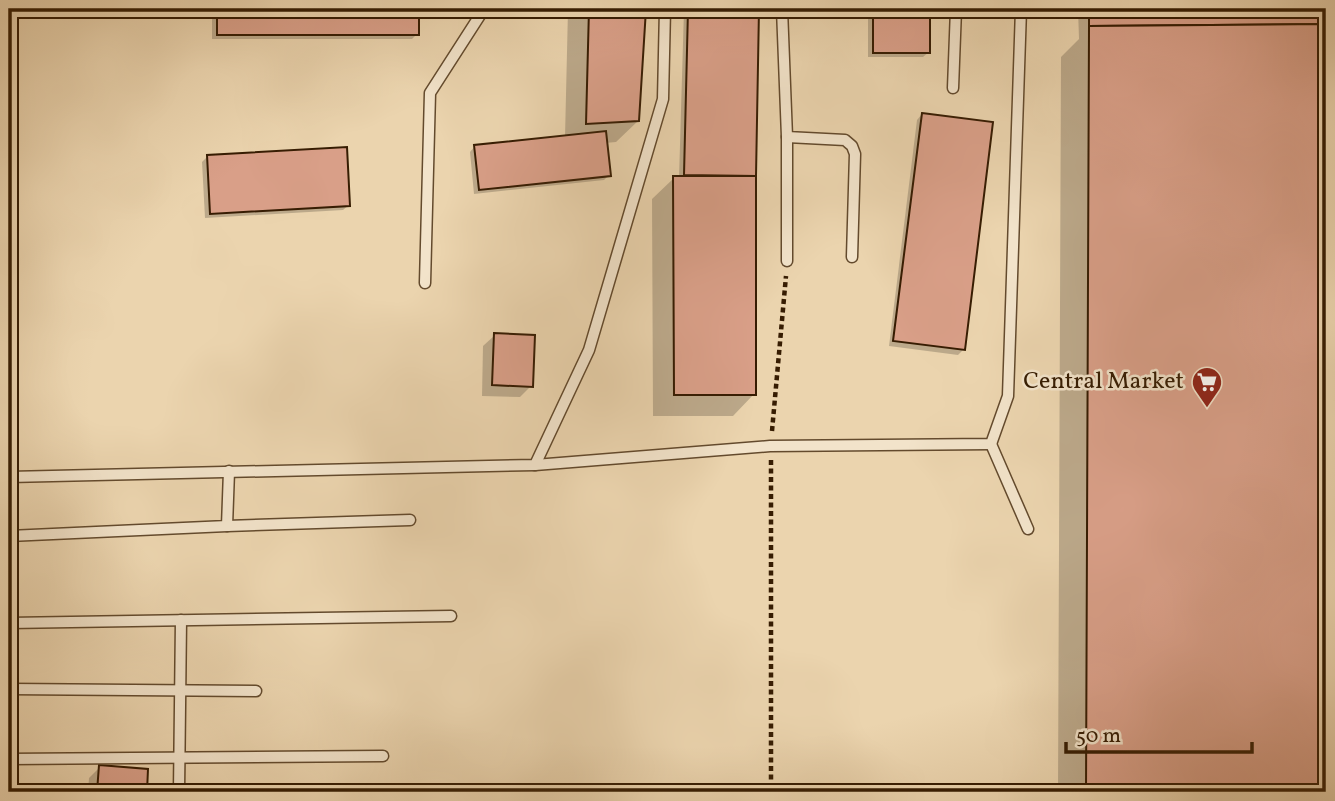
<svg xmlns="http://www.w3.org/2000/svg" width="1335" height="801" viewBox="0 0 1335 801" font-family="Vollkorn,serif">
	<rect width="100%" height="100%" fill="#ebd4ae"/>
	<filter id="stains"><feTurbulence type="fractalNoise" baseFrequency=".00286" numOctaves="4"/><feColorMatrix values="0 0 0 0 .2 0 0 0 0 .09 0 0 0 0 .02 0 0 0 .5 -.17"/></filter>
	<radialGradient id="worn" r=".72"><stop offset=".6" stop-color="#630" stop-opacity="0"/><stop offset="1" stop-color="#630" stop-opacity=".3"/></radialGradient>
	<g fill="#0003">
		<path d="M212,9h205v25l-5,5h-200z"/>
		<path d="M568,9h76l-6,112 -22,21 -11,1 4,32 -5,5 -130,14 -4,-42 5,-6 90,-9z"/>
		<path d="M684,9h73l-3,167v218l-21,22h-80l-1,-217 22,-21h5z"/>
		<path d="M868,9h60l1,43 -6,5h-55z"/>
		<path d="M1078,9h248v783h-268l3,-735 18,-18z"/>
		<path d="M922,114l41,236 -5,5 -69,-9 28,-226z"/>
		<path d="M207,157l142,48 -6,5 -138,8 -3,-56z"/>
		<path d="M495,335l36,51 -11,11 -38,-1 1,-50z"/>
		<path d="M100,767l47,3 -2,22h-57l1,-14z"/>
	</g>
	<g fill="#d99f88" stroke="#361c02" stroke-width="2">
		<rect x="217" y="9" width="202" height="26"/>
		<path d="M589,9h57l-7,112 -53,3z"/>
		<path d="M688,9h71l-3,167 -72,-1z"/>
		<rect x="873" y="9" width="57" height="44"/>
		<path d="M1089,9h237v15l-237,2z"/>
		<path d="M1326,24v768h-240l3,-766z"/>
		<path d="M922,113l71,9 -28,228 -72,-9z"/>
		<path d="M606,131l5,45 -132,14 -5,-45z"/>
		<path d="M347,147l3,59 -140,8 -3,-59z"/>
		<path d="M673,176h83v219h-82z"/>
		<path d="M494,333l41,2 -2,52 -41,-2z"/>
		<path d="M99,765l49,4 -1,23h-50z"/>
	</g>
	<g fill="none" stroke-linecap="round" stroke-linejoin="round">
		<g stroke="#634a2d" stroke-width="13">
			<g id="service">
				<path d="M782,9l5,128 58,3 7,6 3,8 -3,103"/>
				<path d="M953,88l3,-79"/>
				<path d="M787,137v124"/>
				<path d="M425,283l5,-190 54,-84"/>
				<path d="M991,444l37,85"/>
				<path d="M535,465l235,-19 221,-2 17,-48 13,-387"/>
				<path d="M9,477l526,-12 54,-115 74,-251 2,-90"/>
				<path d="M227,526l183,-6"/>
				<path d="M9,536l218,-10 2,-55"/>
				<path d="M9,623l442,-7"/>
				<path d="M9,689l247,2"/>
				<path d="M9,759l374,-3"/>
				<path d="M179,792l2,-172"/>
			</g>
		</g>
		<g stroke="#361c02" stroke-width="4.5" stroke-dasharray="5 3.5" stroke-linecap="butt">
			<path d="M772,431l14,-155"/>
			<path d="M771,460v332"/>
		</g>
		<use href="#service" stroke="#f2e3ca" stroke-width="10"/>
	</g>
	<defs>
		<g id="supermarket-pin" transform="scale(1.575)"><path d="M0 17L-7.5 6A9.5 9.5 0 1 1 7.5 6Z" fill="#8f2418" stroke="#f2e3ca"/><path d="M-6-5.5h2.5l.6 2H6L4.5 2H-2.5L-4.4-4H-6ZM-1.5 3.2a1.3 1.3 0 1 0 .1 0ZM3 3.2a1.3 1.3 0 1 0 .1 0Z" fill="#fff"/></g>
	</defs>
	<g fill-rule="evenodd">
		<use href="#supermarket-pin" x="1207" y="382"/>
	</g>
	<g text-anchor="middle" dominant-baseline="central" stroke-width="5" stroke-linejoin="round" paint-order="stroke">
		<g font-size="24" fill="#361c02" stroke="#f2e3ca" text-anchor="end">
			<text x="1184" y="382">Central Market</text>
		</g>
	</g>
	<rect width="1335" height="801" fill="none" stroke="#ebd4ae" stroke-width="35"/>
	<rect x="10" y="10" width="1314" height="780" fill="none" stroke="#361c02" stroke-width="3.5"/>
	<rect x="18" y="18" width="1300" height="766" fill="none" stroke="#361c02" stroke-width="2"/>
	<path d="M1066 742v10h186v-10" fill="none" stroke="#361c02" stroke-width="3.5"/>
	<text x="1076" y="742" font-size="21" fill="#361c02" stroke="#f2e3ca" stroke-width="5" paint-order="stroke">50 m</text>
	<rect width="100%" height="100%" filter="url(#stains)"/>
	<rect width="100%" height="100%" fill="url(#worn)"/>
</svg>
